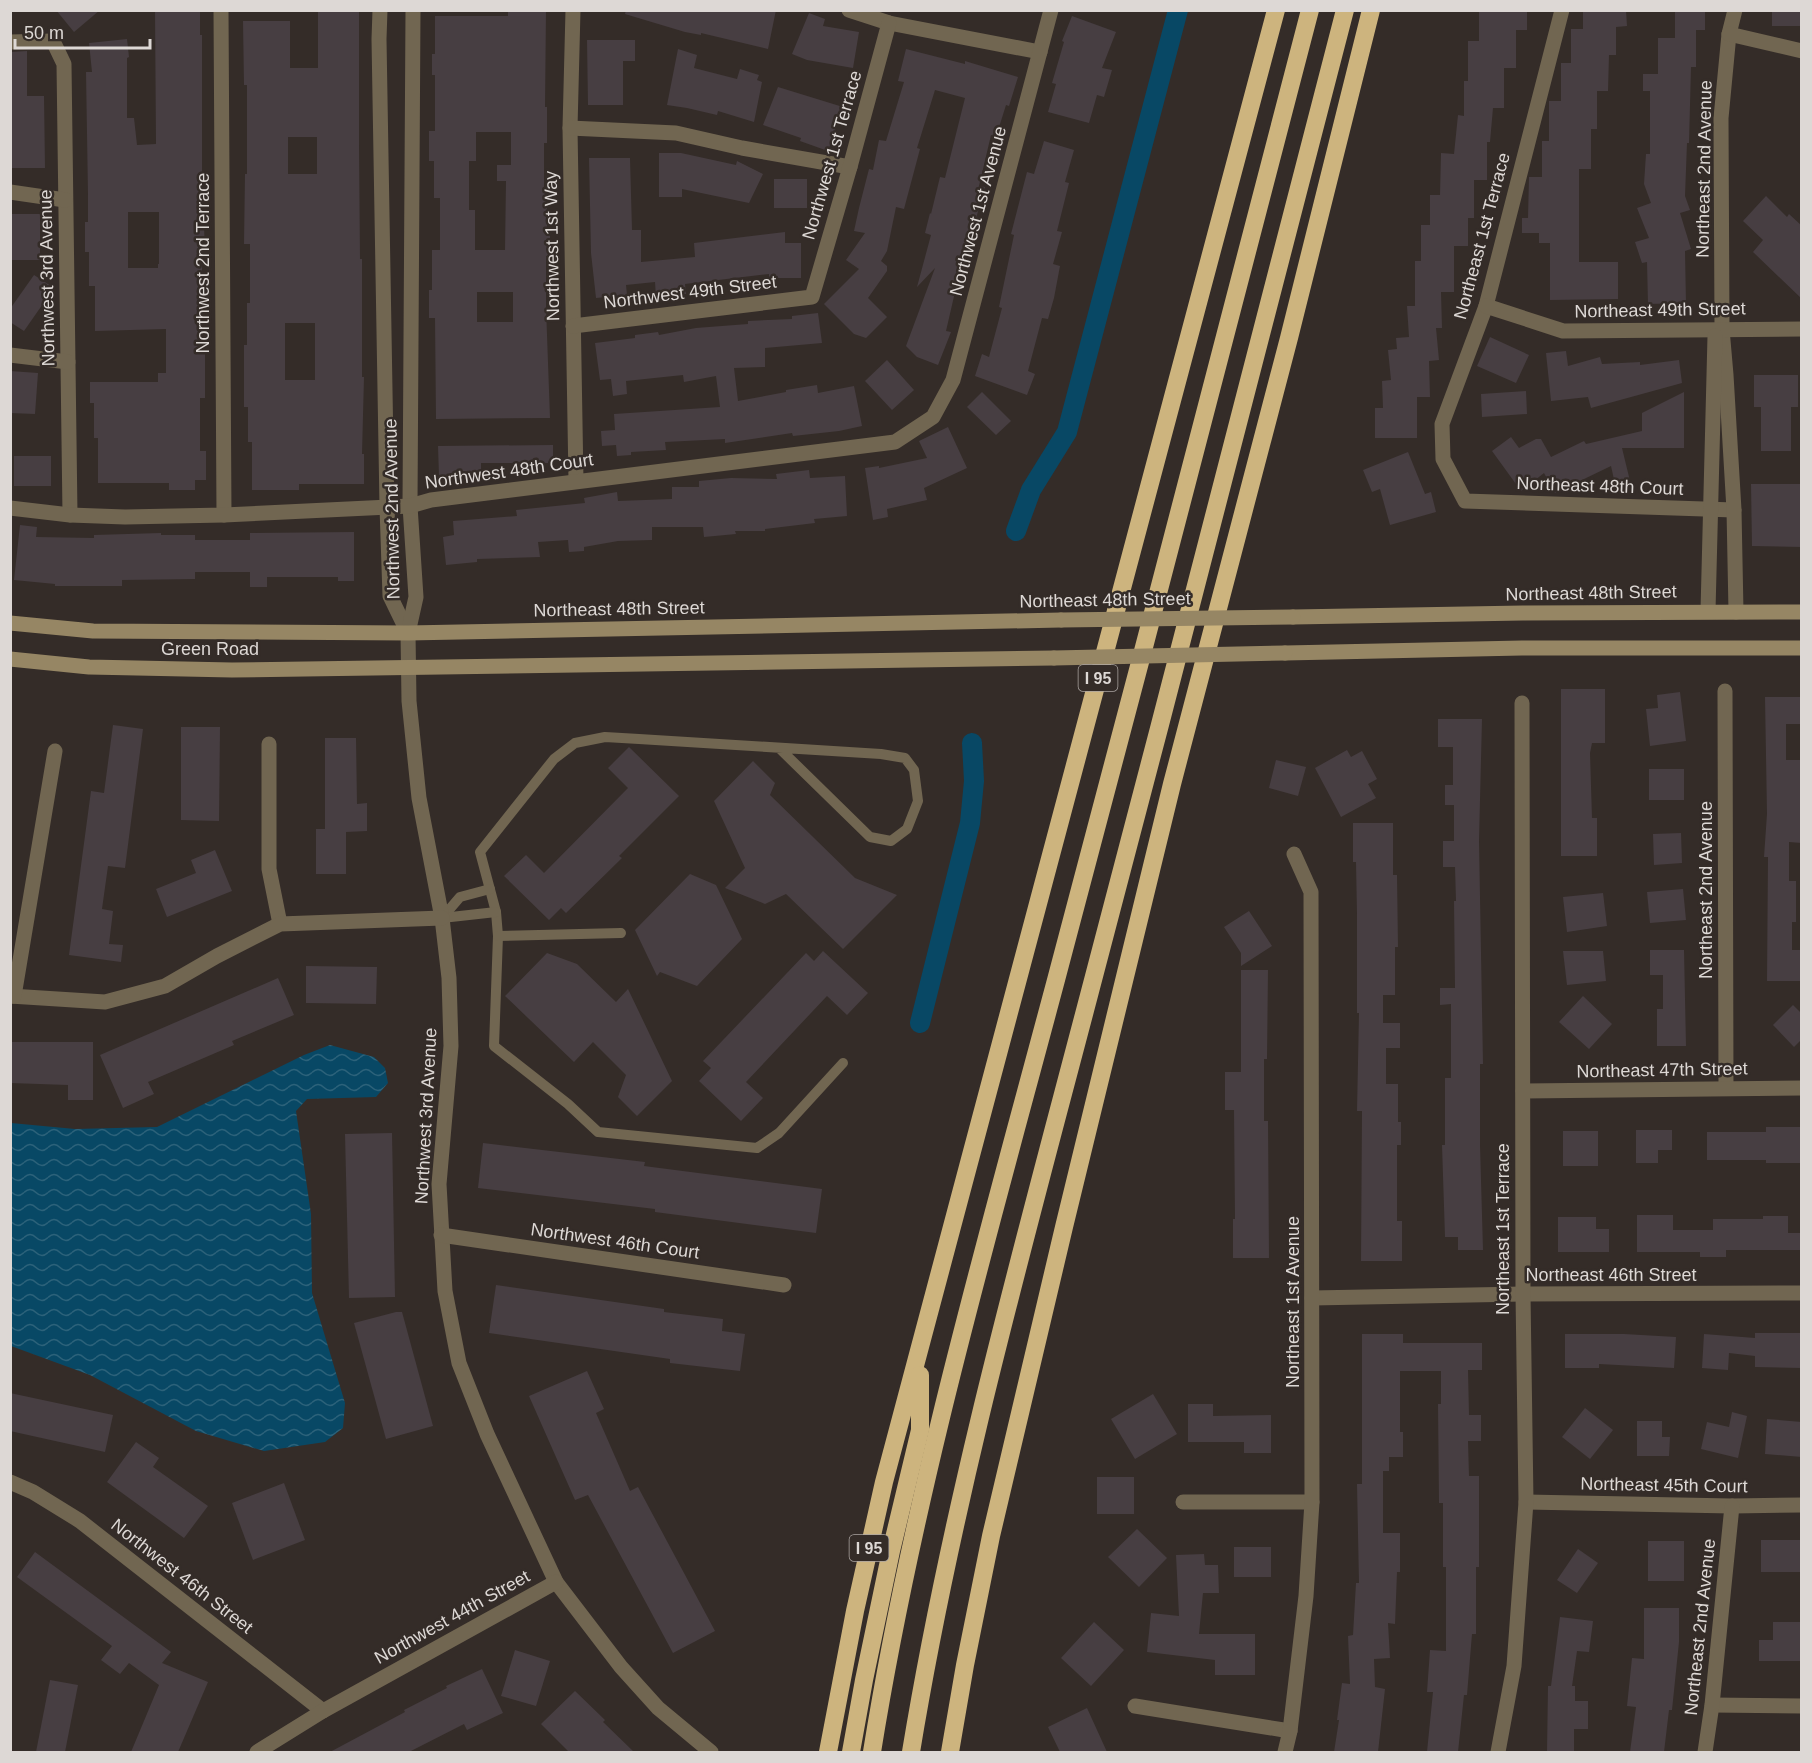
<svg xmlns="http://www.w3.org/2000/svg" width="1812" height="1763" viewBox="0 0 1812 1763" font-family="Arial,sans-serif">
	<defs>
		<pattern id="water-waves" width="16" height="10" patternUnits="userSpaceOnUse" patternTransform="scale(1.5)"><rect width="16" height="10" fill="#084865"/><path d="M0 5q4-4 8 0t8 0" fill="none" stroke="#2c627a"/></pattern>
	</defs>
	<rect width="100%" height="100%" fill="#342c28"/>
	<path fill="url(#water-waves)" d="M330,1045l44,12 11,11 3,15 -12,14 -69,2 -11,12 15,103 1,79 33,110 -2,25 -18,14 -61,9 -68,-20 -106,-56 -79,-29v-223l64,6 82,-2 147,-72z"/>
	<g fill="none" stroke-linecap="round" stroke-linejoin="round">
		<g stroke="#084865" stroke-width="20">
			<path d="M1016,531l15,-41 36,-58 111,-422"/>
			<path d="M920,1023l50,-200 4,-42 -2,-38"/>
		</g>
	</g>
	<g fill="#473e42" fill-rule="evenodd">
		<path d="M56,10h44l-26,22z"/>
		<path d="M155,10h45v25h2v143l3,73h-3v38h-4v52h7v57h-5v53h6v29h-11v10h-26v-7h-71v-45h-4v-35h-4v-21h68v-9h8v-44l-71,2v-45h-6v-34h-4v-30h3v-27l-2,-123h6l-3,-29 38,-4 2,18 -2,1v60h7l3,27 19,-1zM128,212h31v52h-1v4h-30z"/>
		<path d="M318,10h41v135l1,114h2v118h2l-2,77h2v30h-65v6h-47v-48h-4v-35h-4v-62h3v-42h3v-59h-6l1,-70h2v-89h-3l-1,-64h47v47h28zM288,137h29v37h-29zM285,323h30v57h-30z"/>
		<path d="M508,10h38l-1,97h2v36h-3v47h3v38h3v28h-4v51l4,111 -114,1 -1,-101h-6v-28h3v-40h8v-52h-6v-37h-5v-30h6v-56h-3v-21h3v-38h73zM476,132h35v33h-14v16h9l-1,69h-30v-40h-6v-49h7zM477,292h36v30h-36z"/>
		<path d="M626,10h150l-8,39 -67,-16v2l-16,-3 -60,-18z"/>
		<path d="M1479,10h48v20h-11v38h-12v40h-11l-3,34h-3v38h-13v38h-6v28h-14v46h-13l1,36h-6l3,32 -10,1 1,36h-13v41h-42v-30h8l-1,-27 9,-1 -3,-30 9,-1 -1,-11 13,-1 -2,-31h8v-45h6v-36h9v-30h10l1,-42 13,1 4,-39 6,1v-35h4v-40h11z"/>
		<path d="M1583,10h43l1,16 -11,1v28h-7l-1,36h-11v38h-6v40h-12v93h39v37l-68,1v-57h-11v-10h-17v-15h6l1,-41h13v-36h7v-40h12v-38h10v-34h12z"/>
		<path d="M1675,10h30v20h-9v37h-5l-2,76h-2l-2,53 5,14 -10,3 11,36 -6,2 1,52 -38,1 -1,-42 -5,1 -7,-21 14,-4 -12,-30 14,-5 -7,-19 2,-30h4v-63h-7v-17h15v-36h17z"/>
		<rect x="1772" y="10" width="30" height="16"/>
		<path d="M809,13l16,6 -2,7 36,6 -6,36 -46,-8 -15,-6z"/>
		<path d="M1072,16l44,16 -14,36 10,2 -8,27 -7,-2 -8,28 -41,-11 8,-28 -4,-1 12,-41 -2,-1z"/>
		<path d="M587,40h48v21h-12v44h-35z"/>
		<path d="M678,49l19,6 -3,13 43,11 3,-10 19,6 -2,5 5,2 -8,40 -36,-11 -1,4 -30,-7 -20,-3z"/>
		<path d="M906,49l59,15v-3l53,16 -9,29 -3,-1 -10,32 -5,-2 -12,51 6,1 -30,105 -9,39 5,1 -13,33 -21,-8 -11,-11 29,-78 -18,19 14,-52 -6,-2 5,-20 1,1 9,-37 5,1 20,-80 -30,-8 -18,58 3,1 -16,60 -8,-2 -9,44 -6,10 6,5v5l-19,27 19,19 -21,21 -12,-4 -30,-30 35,-35 -13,-9 19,-27 -11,-2 5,-23 10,-39 4,1 6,-30 7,1 18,-59 -6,-1z"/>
		<path d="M27,51v45h17l1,72h-35v-116z"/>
		<path d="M778,87l65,20 -15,44 -28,-10 1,-3 -38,-13z"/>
		<path d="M1044,141l30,9 -9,32 4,1 -12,48 5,1 -9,32 7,2 -6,32 -6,21 -6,-1 -14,53 7,3 -8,21 -52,-19 7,-22 7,3 13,-49 -3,-1 15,-72 -3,-1 16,-62 7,2z"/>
		<path d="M659,153h22l55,12 1,-4 26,13 -14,29 -67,-14v8h-23z"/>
		<path d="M589,158h41l2,72h9v32l54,-5 -1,-14 91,-11v11h16v35h-32v-4l-84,10 1,10 -30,3 -1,-15 -29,3 1,10 -31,3 -5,-45z"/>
		<rect x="774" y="179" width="33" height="29"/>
		<path d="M1766,196l21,21 2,-3 13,12v73l-49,-47 10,-12 -20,-19z"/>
		<rect x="10" y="214" width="30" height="46"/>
		<path d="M34,275l20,13 -30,43 -14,-9v-13z"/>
		<path d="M818,313l4,30 -57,5v19l-31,1 4,33 48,-9v-2l31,-5 1,8 36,-7 8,40 -23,5 -46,5 -1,-3 -67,10v-4l-60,3 1,8 -35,2v3l-14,1 -1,-11 -14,1 -1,-15 14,-1 -1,-16 106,-7 -4,-31 -32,6 -1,-7 -57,6 1,13 -14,2 -2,-17 -11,1 -5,-37 40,-5v-3l23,-3 1,3 37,-7 52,-4v-3l44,-2v-3z"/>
		<path d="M1490,337l39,18 -13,28 -39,-17z"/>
		<path d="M1566,351l2,15 32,-9 2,7 38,-2v3l39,-5 3,23 -91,25 -3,-11 -37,4 -5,-48z"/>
		<path d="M887,360l27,30 -22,20 -27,-29z"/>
		<path d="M10,371l28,2 -3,41 -25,-1z"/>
		<path d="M1754,375h44v32h-7v44h-30v-44h-7z"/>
		<path d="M1526,391l1,23 -45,3 -1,-23z"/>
		<path d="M982,392l29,29 -15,14 -29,-28z"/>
		<path d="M1684,392v56h-62l8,33 -15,3 -4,-18 -56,27 -11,-20 -23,18 -29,-40 19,-14 8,11 17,-9h5l10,18 33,-16 2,3 56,-13v-18z"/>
		<path d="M948,427l19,41 -43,20 3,12 -40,9 1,8 -15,3 -8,-52 14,-2v2l48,-10 -8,-17z"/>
		<path d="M553,445v18h-72v11l-42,2 -1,-30z"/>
		<path d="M1408,452l17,42 6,-2 5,20 -46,13 -10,-36 -8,3 -9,-22z"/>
		<rect x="14" y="456" width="37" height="30"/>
		<path d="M809,470l1,8 35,-2 2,40 -33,3 1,4 -50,6v2h-30l1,3 -32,3 -1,-10h-51v13l-34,1 -34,6v4l-15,1 -1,-12 -30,2 2,15 -63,2v3l-31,3 -3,-28 11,-2 -1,-14 64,-5 -1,-6 69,-7 -1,-5 33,-6 1,9 54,-2v-12h27v-6l32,-3 46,1 -1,-5z"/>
		<path d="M1751,484h51v63l-50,-1z"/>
		<path d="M20,525l17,2 -1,10 58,1v-3l67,-2v2h34v5h55v-7l104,-1v49h-16v-4h-71v10h-17v-15h-55v7l-73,1v6h-67v-2l-41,-4z"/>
		<path d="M1561,689h44v54h-13l-2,10 2,65h5v38h-36z"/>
		<path d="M1680,692l6,49 -36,5 -4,-37 12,-1 -1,-13z"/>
		<path d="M1765,697h35v27h-14v36h16v83l-13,-1v39h7v41h-4v28h10v31h-35l1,-124h-4l3,-43z"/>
		<path d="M1438,719h44l-3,122 4,223h-3v81l3,105h-25v-13h-13l-3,-92h3v-67h6v-74l-11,1v-17h15l-1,-87h2l-1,-34h-12v-26h11v-36h-9v-20h8v-38h-15z"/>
		<path d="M113,725l30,4 -18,139 -17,-2 -6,43 11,2 -4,33 14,1 -2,17 -52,-7 22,-164 13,2z"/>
		<path d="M181,727h39l-1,94 -38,-1z"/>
		<path d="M325,738h31l1,66 10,-1v28l-21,1v42h-30v-45h9z"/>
		<path d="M629,747l50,49 -60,60 3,2 -56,55 -5,-5 -12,12 -45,-44 22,-21 18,18 84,-85 -20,-20z"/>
		<path d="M1347,750l4,7 11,-6 15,28 -9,5 8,14 -35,19 -26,-49z"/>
		<path d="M1276,760l30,7 -8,29 -29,-8z"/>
		<path d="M753,761l22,22 -5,12 85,83 42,17 -54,54 -57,-55 -21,10 -40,-16 20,-20 -31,-67z"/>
		<rect x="1649" y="769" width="35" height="31"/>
		<path d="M1353,823h40v52h4l1,72h-3v48h-12v28h17v25h-14v36h12v38h3v23h-4v76h5v40h-41l1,-150h-5l2,-98h-2v-99l-1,-52h-3z"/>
		<path d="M1681,833l1,30 -28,2 -1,-31z"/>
		<path d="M215,850l17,41 -65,26 -11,-28 40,-16 -5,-13z"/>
		<path d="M690,874l26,11 26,54 -45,47 -37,-14 -3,4 -22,-46z"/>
		<path d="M1683,889l3,31 -36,3 -3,-31z"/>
		<path d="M1603,893l4,33 -40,6 -4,-35z"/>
		<path d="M1249,911l23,35 -31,20v-13l-17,-26z"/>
		<path d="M1650,950h34l2,96h-29v-37h6v-34h-13z"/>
		<path d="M823,951l45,42 -21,22 -20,-19 -81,86 17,16 -22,23 -42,-40 12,-13 -8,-7 103,-108 8,8z"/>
		<path d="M1563,951h40l3,30 -39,4z"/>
		<path d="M547,953l30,11 39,38 12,-13 44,92 -35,35 -19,-19 8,-22 -33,-33 -19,20 -69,-66z"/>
		<path d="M306,966l71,1 -1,37 -70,-1z"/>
		<path d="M1241,970h27l-1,89h-3v62h4l1,137h-36v-39h2l-1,-109h-9v-38h16z"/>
		<path d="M278,978l16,37 -62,26 2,4 -86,37 6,12 -31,14 -23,-53z"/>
		<path d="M1583,996l29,28 -23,25 -30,-27z"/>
		<path d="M1793,1005l9,9v25l-8,8 -21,-22z"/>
		<path d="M10,1042h83v58h-25v-15l-58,-2z"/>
		<path d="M1766,1127h36v36h-36v-3h-59v-28h59z"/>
		<path d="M1636,1130h36v20h-14v13h-22z"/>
		<rect x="1563" y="1131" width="35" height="35"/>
		<path d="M392,1133l3,164 -46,1 -4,-164z"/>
		<path d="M483,1143l162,19 -1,4 178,23 -6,44 -161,-21v-3l-177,-21z"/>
		<path d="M1637,1215h36v15h40v-11h50v-3h25v17h13v17h-75v7h-26v-5h-63z"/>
		<path d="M1558,1217h38v12h13v23h-51z"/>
		<path d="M496,1285l168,24v3l59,7 -1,12 23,3 -5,37 -70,-8v-4l-181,-26z"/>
		<path d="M396,1312h6l31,114 -47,13 -32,-116z"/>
		<path d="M1755,1333h47v35l-47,-1v-11l-26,-3 -1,17 -26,-2 2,-34 51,4z"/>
		<path d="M1362,1334h41v9h79v27h-14l1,45h12v26h-13l1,35h10v91h-3v67h-4l-5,61h-3l-6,57h-31l6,-60h-6l3,-42 16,1v-84h-3v-64h-4l-1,-99h3v-33h-41v61h3v25h-14v14h-6v62h17v39h-3l-2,52 -7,-1 2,35 -16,1 1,28 10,2 -7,63h-44l5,-32h-2l5,-37 8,1 -2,-48 5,-1 3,-52h3l-2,-99h5z"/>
		<path d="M1565,1334h59l52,3 -2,31 -75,-4v4h-34z"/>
		<path d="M587,1371l17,38 -8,4 34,78 8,-4 77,144 -42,22 -85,-158 -13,5 -46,-104z"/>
		<path d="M10,1393l103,22 -8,37 -95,-21z"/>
		<path d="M1153,1394l24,40 -42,25 -24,-40z"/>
		<path d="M1188,1404h25v12l58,-1v38h-27v-11h-56z"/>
		<path d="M1585,1408l28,22 -23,29 -28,-22z"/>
		<path d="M1732,1412l15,4 -9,42 -37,-9 6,-27 22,5z"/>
		<path d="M1767,1419l35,3v35l-37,-3z"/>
		<path d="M1637,1421h25v16h8l-1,19h-32z"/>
		<path d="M136,1442l23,16 -6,9 55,39 -24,32 -77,-56z"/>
		<rect x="1097" y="1477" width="37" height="37"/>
		<path d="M284,1483l21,57 -52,20 -21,-57z"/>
		<path d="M1137,1529l30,29 -28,29 -31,-30z"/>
		<rect x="1761" y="1540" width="41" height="32"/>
		<rect x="1648" y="1541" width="36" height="40"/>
		<rect x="1234" y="1547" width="37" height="30"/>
		<path d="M1578,1549l20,14 -21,30 -20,-13z"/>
		<path d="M35,1552l136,100 -9,11 46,19 -30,70h-47l28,-67 -30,-22 -9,11 -19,-14 11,-14 -95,-69z"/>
		<path d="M1204,1554l1,11h13l1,28h-16l-4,41h56v41h-40v-15l-68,-8 4,-39 28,3 -3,-61z"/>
		<path d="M1644,1608h35v34l-7,68h-3l-5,42h-34l6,-45 -9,-1 5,-48 12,1z"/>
		<path d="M1560,1617l33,4 -4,31 -12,-1 -5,35h3v15h13v28h-14v23h-27l1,-66h3z"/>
		<path d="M1094,1622l30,28 -33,36 -30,-28z"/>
		<path d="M1773,1622h27v39h-41v-21h14z"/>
		<path d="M515,1650l35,11 -14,45 -35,-10z"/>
		<path d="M482,1669l21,44 -36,17 -3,-6 -55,28h-79l75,-40 -1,-2 43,-22 -1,-2z"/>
		<path d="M50,1680l28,5 -13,67h-29z"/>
		<path d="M575,1691l30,29 -2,2 31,30h-65l-28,-28z"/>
		<path d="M1087,1708l20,44h-47l-12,-25z"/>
	</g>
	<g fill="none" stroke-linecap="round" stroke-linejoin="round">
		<g stroke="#716651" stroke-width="10">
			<path d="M779,748l91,89 21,4 16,-12 11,-28 -4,-31 -9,-12 -24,-4 -242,-15 -34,-2 -30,6 -21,16 -74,93 16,60 2,24 -4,110 74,58 30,28 159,16 22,-15 64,-70"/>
			<path d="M442,918l18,-21 30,-8"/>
			<path d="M442,918l54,-6"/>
			<path d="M498,936l123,-3"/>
		</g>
		<g stroke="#716651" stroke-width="15">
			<path d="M221,10l3,505"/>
			<path d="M380,10l-1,29 8,468 3,89 18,37"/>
			<path d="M413,10l-3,496 6,91 -8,36 1,68 10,97 23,120 7,60 2,68 -12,138 6,107 14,72 28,71 69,148 65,85 37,41 53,44"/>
			<path d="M573,10l-3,118 6,353"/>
			<path d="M849,10l40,13 151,29"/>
			<path d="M1562,10l-76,296 -44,118 1,35 22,42 269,9"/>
			<path d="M1735,10l-6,24 -8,84 1,211 4,46 8,135 2,102"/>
			<path d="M1729,34l73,17"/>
			<path d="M10,42l43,-1 11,23 6,451"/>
			<path d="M570,128l106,5 66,15 108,19"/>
			<path d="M10,192l55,8"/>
			<path d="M1486,306l77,25 239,-2"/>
			<path d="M573,326l239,-29 38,-130 39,-144"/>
			<path d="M10,355l58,7"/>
			<path d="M10,508l60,7 55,2 99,-2 186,-9 21,-6 464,-58 38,-25 20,-37 98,-370"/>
			<path d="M1708,611l7,-275"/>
			<path d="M1725,691l1,397"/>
			<path d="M269,744v125l11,55"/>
			<path d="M10,996l95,6 60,-16 52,-30 63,-32 162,-6"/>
			<path d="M14,996l41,-245"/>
			<path d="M1523,1091l279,-3"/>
			<path d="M441,1235l343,50"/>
			<path d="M1312,1298l211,-4 279,-1"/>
			<path d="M10,1482l23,10 47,29 243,190"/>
			<path d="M1183,1502h129"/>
			<path d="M1526,1502l206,4 70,-1"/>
			<path d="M1712,1705l90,1"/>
			<path d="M1135,1706l155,25"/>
			<path d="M257,1752l66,-41 233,-129"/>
			<path d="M1285,1752l5,-21 16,-135 6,-94 -1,-610 -17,-38"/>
			<path d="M1498,1752l16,-86 12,-164 -3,-208 -1,-591"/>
			<path d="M1705,1752l7,-47 20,-199"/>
		</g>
		<g stroke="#968664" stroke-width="15">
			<path d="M1293,617l230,-4 279,-1"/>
			<path d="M10,623l83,8 315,2 653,-13"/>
			<path d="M1285,653l237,-5h280"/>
			<path d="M10,659l79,8 143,3 822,-12"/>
		</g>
		<g stroke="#cdb47e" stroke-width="18">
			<path d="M828,1752l27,-141 29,-129 392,-1472"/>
			<path d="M851,1752l13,-72 27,-129 29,-121v-55"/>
			<path d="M872,1752c42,-261 116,-517 184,-772 86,-323 170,-646 254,-970"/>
			<path d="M911,1752c43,-261 115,-516 182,-772 85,-323 169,-646 252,-970"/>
			<path d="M950,1752l15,-87 26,-129 73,-309 108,-443 117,-446 82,-328"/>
		</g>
		<g stroke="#968664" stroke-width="15">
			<path d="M1061,620l232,-3"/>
			<path d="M1054,658l231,-5"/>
		</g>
	</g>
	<g text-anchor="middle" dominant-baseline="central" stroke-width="5" stroke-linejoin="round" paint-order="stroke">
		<g fill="#342c28" stroke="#aaa4a1" stroke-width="1.5">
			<rect x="1078.5" y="665" width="39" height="26" rx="4.5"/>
			<rect x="849.5" y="1535" width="39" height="26" rx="4.5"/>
		</g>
		<g font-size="16" font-weight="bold" fill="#ddd8d5">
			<text x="1098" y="678">I 95</text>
			<text x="869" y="1548">I 95</text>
		</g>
		<g font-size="18" fill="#ddd8d5" stroke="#342c28">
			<text transform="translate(832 155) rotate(-74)">Northwest 1st Terrace</text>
			<text transform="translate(1704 169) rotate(-89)">Northeast 2nd Avenue</text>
			<text transform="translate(978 211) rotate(-75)">Northwest 1st Avenue</text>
			<text transform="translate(1482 236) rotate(-75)">Northeast 1st Terrace</text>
			<text transform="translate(552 246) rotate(-91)">Northwest 1st Way</text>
			<text transform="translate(203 263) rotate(-90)">Northwest 2nd Terrace</text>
			<text transform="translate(47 278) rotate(-91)">Northwest 3rd Avenue</text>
			<text transform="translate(690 292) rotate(-7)">Northwest 49th Street</text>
			<text transform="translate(1660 310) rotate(-1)">Northeast 49th Street</text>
			<text transform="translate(509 471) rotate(-8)">Northwest 48th Court</text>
			<text transform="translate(1600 486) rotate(2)">Northeast 48th Court</text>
			<text transform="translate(392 509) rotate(-91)">Northwest 2nd Avenue</text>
			<text transform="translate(1591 593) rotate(-1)">Northeast 48th Street</text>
			<text transform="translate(1105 600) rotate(-1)">Northeast 48th Street</text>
			<text transform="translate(619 609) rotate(-1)">Northeast 48th Street</text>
			<text x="210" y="649">Green Road</text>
			<text transform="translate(1706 890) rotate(-90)">Northeast 2nd Avenue</text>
			<text transform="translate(1662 1070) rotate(-1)">Northeast 47th Street</text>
			<text transform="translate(426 1116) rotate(-87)">Northwest 3rd Avenue</text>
			<text transform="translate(1503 1229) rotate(-90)">Northeast 1st Terrace</text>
			<text transform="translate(615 1241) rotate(8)">Northwest 46th Court</text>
			<text x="1611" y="1275">Northeast 46th Street</text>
			<text transform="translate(1293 1302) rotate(-90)">Northeast 1st Avenue</text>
			<text transform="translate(1664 1485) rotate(1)">Northeast 45th Court</text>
			<text transform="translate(182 1576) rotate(38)">Northwest 46th Street</text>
			<text transform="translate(452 1617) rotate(-29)">Northwest 44th Street</text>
			<text transform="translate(1700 1627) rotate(-84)">Northeast 2nd Avenue</text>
		</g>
	</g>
	<rect width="1812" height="1763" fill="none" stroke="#ddd8d5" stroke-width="24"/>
	<path d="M15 39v9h135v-9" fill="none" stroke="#ddd8d5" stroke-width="3"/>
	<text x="24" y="39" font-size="18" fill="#ddd8d5" stroke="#342c28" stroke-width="4.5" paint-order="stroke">50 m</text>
</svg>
